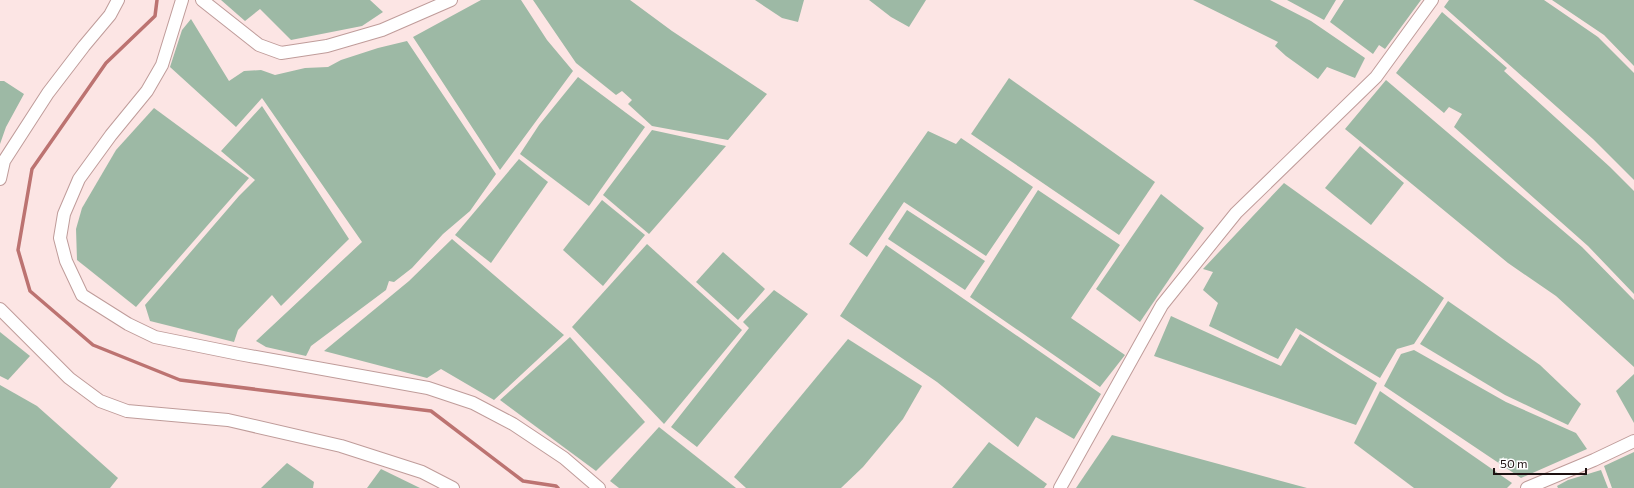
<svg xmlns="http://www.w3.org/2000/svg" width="1634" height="488" viewBox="0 0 1634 488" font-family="Commissioner,sans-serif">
	<rect width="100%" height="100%" fill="#fce5e4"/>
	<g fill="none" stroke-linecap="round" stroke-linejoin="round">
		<path stroke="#bc7371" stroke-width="3.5" d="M157,0l-2,16 -49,47 -74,106 -14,81 12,41 63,54 87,35 251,31 92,70 33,5 2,2"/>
	</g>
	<g fill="#9db9a5">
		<path d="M221,0h149l13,12 -21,14 -71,14 -31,-31 -15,12z"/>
		<path d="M481,0h40l26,40 26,31 -73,99 -87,-133z"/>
		<path d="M533,0h97l42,31 95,63 -39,46 -76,-14 -24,-22 4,-4 -10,-9 -6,4 -40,-32z"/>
		<path d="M755,0h49l-6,22 -16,-4z"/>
		<path d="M869,0h57l-17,27 -18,-10z"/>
		<path d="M1193,0h77l41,21 54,37 -10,20 -28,-11 -9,12 -32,-23 -11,-10 3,-4z"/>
		<path d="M1287,0h49l-12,20z"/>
		<path d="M1344,0h77l-36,49 -6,-4 -6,9 -43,-32z"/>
		<path d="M1449,0h95l54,37 36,36v107l-41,-41 -149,-132z"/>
		<path d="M1552,0h82v66l-30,-31z"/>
		<path d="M1442,12l65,56 -3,3 106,96 24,24v103l-46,-48 -134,-119 8,-13 -13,-7 -5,6 -48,-40z"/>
		<path d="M191,19l38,62 15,-10 17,-1 14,5 30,-7 23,-1 13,-7 37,-12 29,-7 89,133 -26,37 -27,23 -31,34 -18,14 -5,-1 -3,9 -75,56 -5,10 -40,-9 -10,-6 106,-99 -100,-144 -26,29 -66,-60 12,-37z"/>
		<path d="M578,77l67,50 -56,79 -69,-52 19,-29z"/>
		<path d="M1009,78l146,104 -36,53 -148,-101z"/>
		<path d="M1386,80l196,167 52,53v67l-78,-71 -48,-33 -163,-134z"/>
		<path d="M0,81h4l20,13 -18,33 -6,17z"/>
		<path d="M262,106l87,133 -68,67 -9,-11 -34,35 -4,12 -84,-21 -5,-16 94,-109 16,-16 -34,-29z"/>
		<path d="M154,108l95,70 -113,129 -59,-47 -1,-31 6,-21 34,-58z"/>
		<path d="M652,130l74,16 -77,88 -46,-39z"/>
		<path d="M928,131l28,13 5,-6 72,49 -47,69 -82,-54 -37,55 -18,-13z"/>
		<path d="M1360,146l44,37 -33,42 -46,-37z"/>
		<path d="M519,159l29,23 -57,81 -36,-28z"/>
		<path d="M1284,183l160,115 -30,46 -17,5 -17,29 -84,-50 -18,31 -69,-33 9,-23 -15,-13 10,-18 -10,-3z"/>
		<path d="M1038,190l82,55 -49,73 54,37 -25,32 -130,-90z"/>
		<path d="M1161,194l43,34 -64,94 -44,-33z"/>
		<path d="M602,200l43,35 -42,51 -40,-36z"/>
		<path d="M907,210l78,51 -20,29 -77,-51z"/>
		<path d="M452,239l112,96 -70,65 -53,-31 -14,9 -103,-27 85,-70z"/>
		<path d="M647,244l95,86 -78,94 -92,-97z"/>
		<path d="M886,245l215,149 -27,45 -38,-22 -18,30 -81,-65 -97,-66z"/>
		<path d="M723,252l42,37 -27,31 -42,-38z"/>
		<path d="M774,290l34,24 -111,133 -26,-20 78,-99 -6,-6z"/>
		<path d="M1448,301l92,64 41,39 -13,21 -63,-30 -85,-51z"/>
		<path d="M1171,316l110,50 19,-32 77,49 -21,42 -202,-69z"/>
		<path d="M0,332l30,24 -22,24 -8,-4z"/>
		<path d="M570,337l75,85 -49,49 -96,-71z"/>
		<path d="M848,339l74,47 -19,33 -40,48 -22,21h-95l-12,-11z"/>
		<path d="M1414,350l92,52 70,31 11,16 -66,29 -137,-92 17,-32z"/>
		<path d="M1634,374v49l-18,-32z"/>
		<path d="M0,385l37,21 81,72 -8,10h-110z"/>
		<path d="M1380,391l132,92 -5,5h-93l-60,-45z"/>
		<path d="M659,427l77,61h-117l-9,-7z"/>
		<path d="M1112,435l195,53h-231z"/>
		<path d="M989,442l58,42 -3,4h-92z"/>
		<path d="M1634,452v36h-22l-8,-22z"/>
		<path d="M287,463l27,19 -1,6h-52z"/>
		<path d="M381,469l39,19h-53z"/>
		<path d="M1601,470l7,18h-50l-1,-2 11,-6z"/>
	</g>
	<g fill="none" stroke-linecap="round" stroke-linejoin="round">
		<g stroke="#bf9c9a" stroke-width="14">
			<g id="minor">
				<path d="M182,0l-20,65 -15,26 -36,44 -32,44 -15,35 -4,24 6,23 16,34 46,29 27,13 84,17 189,34 45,15 40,21 51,34 35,30"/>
				<path d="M202,0l57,45 22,8 46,-7 55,-16 69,-30"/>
				<path d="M0,179l4,-18 44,-68 36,-47 26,-31 8,-15"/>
				<path d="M0,309l69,69 31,23 27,10 101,9 113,26 81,26 31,16"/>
				<path d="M1060,488l102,-183 74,-92 140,-136 56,-77"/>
				<path d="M1527,488l67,-28 40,-19"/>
			</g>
		</g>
		<use href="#minor" stroke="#fff" stroke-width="12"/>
	</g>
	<path d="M1494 468v6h92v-6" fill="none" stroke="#1e1111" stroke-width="2"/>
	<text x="1500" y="468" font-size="12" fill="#1e1111" stroke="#ffffff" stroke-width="3" paint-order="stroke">50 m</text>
</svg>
